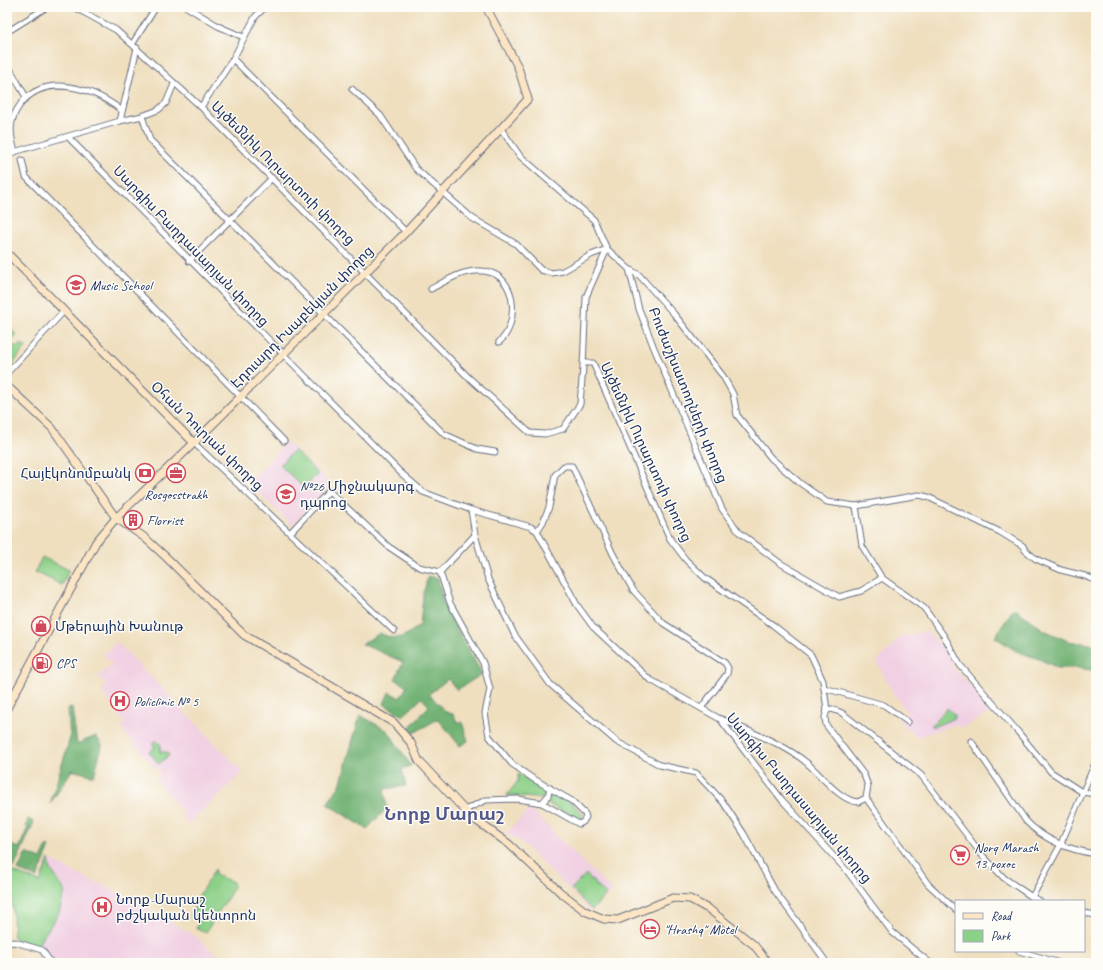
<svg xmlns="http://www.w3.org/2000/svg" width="1103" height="970" viewBox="0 0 1103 970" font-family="Caveat,'Noto Sans Armenian',sans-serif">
	<rect width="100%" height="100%" fill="#fdfcf7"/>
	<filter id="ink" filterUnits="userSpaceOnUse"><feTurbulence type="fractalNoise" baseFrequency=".025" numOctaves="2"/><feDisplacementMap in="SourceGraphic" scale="8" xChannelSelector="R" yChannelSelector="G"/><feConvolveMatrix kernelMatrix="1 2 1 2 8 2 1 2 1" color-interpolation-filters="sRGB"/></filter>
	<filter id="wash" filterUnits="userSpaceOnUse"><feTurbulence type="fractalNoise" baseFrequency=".012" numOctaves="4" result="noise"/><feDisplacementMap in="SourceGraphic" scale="16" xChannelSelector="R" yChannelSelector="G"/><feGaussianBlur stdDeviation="0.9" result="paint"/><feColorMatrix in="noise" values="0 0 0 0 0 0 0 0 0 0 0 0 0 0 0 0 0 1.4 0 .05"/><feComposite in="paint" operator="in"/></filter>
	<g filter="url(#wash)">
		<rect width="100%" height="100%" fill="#efdfbf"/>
		<g fill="#f1d0e3">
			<path d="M287,442l44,42 -39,41 -44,-42z"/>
			<path d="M926,631l21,19 6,10 -2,6 43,42 -1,3 -32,17 -4,-4 -40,13 -17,-15 7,-10 -14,-19 -16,-31 23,-25z"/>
			<path d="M117,642l126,130 -55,52 -7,-8 1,-5 -26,-31 4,-7 -40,-45 5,-5 -24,-32 6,-5 -9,-10 14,-12 -9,-9z"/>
			<path d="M530,809l82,82 -19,19 -2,1 -70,-69 -15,-9z"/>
			<path d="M49,859l44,23 6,1 95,52 26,23 1,5h-169l-9,-15 -6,-2 22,-33 6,-22 -15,-23z"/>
		</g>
		<g fill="#8dd088" stroke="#548073">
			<path d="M10,330l6,4 -1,4 -4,3 1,4 5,2 4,-3 5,3 -19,24v-40z"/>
			<path d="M294,450l24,24 -14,14 -24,-23z"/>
			<path d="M42,557l27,13 -7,15 -27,-13z"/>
			<path d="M947,708l8,7v3l-20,8h-4z"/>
			<path d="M156,740l5,5 -1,7h7l2,3 -10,9 -10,-12 6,-5 -3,-3z"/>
			<path d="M518,774l29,15 -4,10 -36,-4 11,-14z"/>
			<path d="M555,793l19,12 9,10 -3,6 -6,-1 -25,-16v-7z"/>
			<path d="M49,859l1,9 15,23 -6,22 -22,33 -23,-7 -3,-68 29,11z"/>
			<path d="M215,869v6l18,7v7l-27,43 -10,-4 3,-7 -8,-5 7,-19z"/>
			<path d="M586,874l20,21 -14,15 -21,-21z"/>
		</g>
		<g fill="#72b274" stroke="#467069">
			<path d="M428,576l10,2 6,27 38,69 -25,16 -9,-11 -19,15 17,18 7,2 5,9 4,-1 6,19 -8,5 -22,-27 -26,15 -4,-5 21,-23 -7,-8 -19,18 -19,-12 5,-12 11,6 7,-12 -12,-7 8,-17 -41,-18 18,-11c19,10 25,3 40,-8l3,-30z"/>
			<path d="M1014,608l30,22 24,11 28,4v26l-16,-3h-22l-19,-9 -23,-8 -21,-14z"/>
			<path d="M72,708l5,36 19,-8 6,9 -8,31 -22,-6 -22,34 20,-66 -2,-29z"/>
			<path d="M360,715l28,16 23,35 -9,3 4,17 -22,3 3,19 -20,21 -40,-25 13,-19z"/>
			<path d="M28,819l6,3 -20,46 -6,-2 -1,-18 1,-4 11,4 9,-21 -2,-1z"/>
			<path d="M47,846l3,1 -13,31 -19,-8 8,-17 15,6z"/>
		</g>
	</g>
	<g filter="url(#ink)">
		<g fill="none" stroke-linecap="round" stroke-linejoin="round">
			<g stroke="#656d80" stroke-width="7">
				<g id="street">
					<path d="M74,7l42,23 85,77 265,268 64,58 15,1 18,-5 17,-25 3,-37 3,-70 21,-48"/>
					<path d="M187,7l31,19 25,11"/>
					<path d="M7,32l40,-25"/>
					<path d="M133,43l23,-36"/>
					<path d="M233,59l173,173"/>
					<path d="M7,64l19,33"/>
					<path d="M352,89l28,26 36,54 56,49 44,26 25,26 11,3 11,-2 28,-16 16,-6"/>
					<path d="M201,107l32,-48 22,-42 10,-10"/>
					<path d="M142,116l8,24 294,294 33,15 18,3"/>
					<path d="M120,121l17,-73"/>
					<path d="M501,129l19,27 74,64 13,29 22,20 10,40 15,39 68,161 17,23 41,31 59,34 22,-6 21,-13"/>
					<path d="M68,137l333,336 22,19 48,18 60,17 6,4 40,74 16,22 56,52 71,40 62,81 65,71 45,61 38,31"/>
					<path d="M15,152c-5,-18 -7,-31 5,-47 25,-33 73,-17 101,5"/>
					<path d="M7,154l113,-33 22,-5 16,-6 8,-7 8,-19"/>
					<path d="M22,160l4,17 258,264"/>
					<path d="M189,261l83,-83"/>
					<path d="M629,269l10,6 35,39 49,62 10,18 4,21 34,43 29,25 27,19 29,4 63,-11 9,2 72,35 23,14 2,4 11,9 25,11 24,6 11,5"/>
					<path d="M431,289c18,-10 40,-24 61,-16 26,9 26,54 7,69"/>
					<path d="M583,363h10l77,176 16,21 19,18 68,47 38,30 12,26 4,29"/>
					<path d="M7,373l57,-62"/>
					<path d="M194,443l200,188"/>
					<path d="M856,506l6,40 20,32 42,30 20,28 16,29 58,67 33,40 31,20 14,2"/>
					<path d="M471,510l4,25 13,44 26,55 36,50 67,58 43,23 36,8 27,29 21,32 31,57 52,72"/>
					<path d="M537,531l6,-9 6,-15 6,-32 9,-9h8l41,88 20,36 30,33 62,40 3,5 -1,6 -26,34"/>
					<path d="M290,533l39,-42 60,56 30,20 21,5"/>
					<path d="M440,572l10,31 33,60 7,26 -5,24 4,23 23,28 20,14 40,23 13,13 1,3 -3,5 -4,2 -37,-21 -24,-4 -32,1 -21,10"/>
					<path d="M440,572l35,-37"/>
					<path d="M824,688l60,17 24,17"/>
					<path d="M827,710l5,-1 10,4 79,62 61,80 22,23 28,19 8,4"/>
					<path d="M827,710l-2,7 1,8 38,50 4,11 -2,12"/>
					<path d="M721,719c29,13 62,24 86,44 14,12 33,38 51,39l8,-4"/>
					<path d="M971,741l55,80c19,20 43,29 70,33"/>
					<path d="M866,798l62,86 28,26"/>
					<path d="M542,803l6,-7 2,-8"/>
					<path d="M1032,897l28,-51 36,-85"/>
					<path d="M1084,913l12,2"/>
					<path d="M7,943l8,-1 27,8 9,13"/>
					<path d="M1019,951l41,12"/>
				</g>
			</g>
			<g stroke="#656d80" stroke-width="9">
				<g id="secondary">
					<path d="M7,253l187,190"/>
					<path d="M7,386l45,42 64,90 28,19 23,21 77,77 150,88 17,20 8,18 51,55 39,28 51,48 25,19 19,8 14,1 55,-22 17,1 20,11 44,35 14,18"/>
					<path d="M7,708l89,-166 20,-24 78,-75 212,-211 122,-133 -10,-32 -32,-60"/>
				</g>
			</g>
			<use href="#street" stroke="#fff" stroke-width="5"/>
			<use href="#secondary" stroke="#fce5c4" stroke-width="7"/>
		</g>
	</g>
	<defs>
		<g id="school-ring" transform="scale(1)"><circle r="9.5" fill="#fdfcf7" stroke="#d1495b" stroke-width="1.5"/><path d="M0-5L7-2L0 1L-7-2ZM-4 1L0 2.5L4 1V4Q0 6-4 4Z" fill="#d1495b"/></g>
		<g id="bank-ring" transform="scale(1)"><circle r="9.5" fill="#fdfcf7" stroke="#d1495b" stroke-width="1.5"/><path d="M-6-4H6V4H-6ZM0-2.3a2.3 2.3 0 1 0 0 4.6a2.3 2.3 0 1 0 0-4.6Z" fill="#d1495b"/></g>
		<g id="office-ring" transform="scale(1)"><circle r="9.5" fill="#fdfcf7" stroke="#d1495b" stroke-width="1.5"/><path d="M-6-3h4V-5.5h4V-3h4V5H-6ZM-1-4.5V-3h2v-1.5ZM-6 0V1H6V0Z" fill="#d1495b"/></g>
		<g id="building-ring" transform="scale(1)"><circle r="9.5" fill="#fdfcf7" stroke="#d1495b" stroke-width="1.5"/><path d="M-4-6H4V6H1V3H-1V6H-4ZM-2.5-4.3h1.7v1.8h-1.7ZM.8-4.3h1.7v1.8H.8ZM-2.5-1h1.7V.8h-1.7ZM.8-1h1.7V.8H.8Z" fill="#d1495b"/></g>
		<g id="shop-ring" transform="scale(1)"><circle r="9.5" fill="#fdfcf7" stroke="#d1495b" stroke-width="1.5"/><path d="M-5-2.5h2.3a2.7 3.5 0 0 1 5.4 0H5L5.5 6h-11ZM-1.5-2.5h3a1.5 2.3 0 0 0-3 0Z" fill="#d1495b"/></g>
		<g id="fuel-ring" transform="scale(1)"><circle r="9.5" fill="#fdfcf7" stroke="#d1495b" stroke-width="1.5"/><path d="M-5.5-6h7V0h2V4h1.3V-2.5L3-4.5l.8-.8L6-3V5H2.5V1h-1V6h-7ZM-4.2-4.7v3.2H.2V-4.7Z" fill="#d1495b"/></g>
		<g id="hospital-ring" transform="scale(1)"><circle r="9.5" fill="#fdfcf7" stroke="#d1495b" stroke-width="1.5"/><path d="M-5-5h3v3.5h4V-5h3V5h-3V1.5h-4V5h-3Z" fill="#d1495b"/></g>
		<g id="supermarket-ring" transform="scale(1)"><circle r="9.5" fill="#fdfcf7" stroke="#d1495b" stroke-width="1.5"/><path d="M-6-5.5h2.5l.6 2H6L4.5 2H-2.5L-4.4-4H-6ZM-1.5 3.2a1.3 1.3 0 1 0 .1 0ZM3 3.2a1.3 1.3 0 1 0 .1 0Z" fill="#d1495b"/></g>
		<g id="hotel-ring" transform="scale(1)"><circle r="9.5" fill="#fdfcf7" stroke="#d1495b" stroke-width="1.5"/><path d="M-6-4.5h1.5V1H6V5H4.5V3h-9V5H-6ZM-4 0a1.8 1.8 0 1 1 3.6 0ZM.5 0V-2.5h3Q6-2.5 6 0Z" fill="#d1495b"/></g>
	</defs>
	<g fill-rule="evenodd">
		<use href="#school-ring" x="76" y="285"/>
		<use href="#bank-ring" x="145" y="473"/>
		<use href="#office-ring" x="176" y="473"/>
		<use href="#school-ring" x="286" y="494"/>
		<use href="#building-ring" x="133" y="520"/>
		<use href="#shop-ring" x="41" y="626"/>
		<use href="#fuel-ring" x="42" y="663"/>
		<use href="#hospital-ring" x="120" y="701"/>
		<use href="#supermarket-ring" x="960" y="855"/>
		<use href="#hospital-ring" x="102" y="907"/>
		<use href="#hotel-ring" x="650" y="929"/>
	</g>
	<g text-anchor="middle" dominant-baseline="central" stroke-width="3" stroke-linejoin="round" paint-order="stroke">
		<g font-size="14" fill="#1b2f5e" stroke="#fdfcf7">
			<text transform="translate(283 173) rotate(45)">Այծեմնիկ Ուրարտուի փողոց</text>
			<text transform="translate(191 246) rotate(46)">Սարգիս Բաղդասարյան փողոց</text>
			<text transform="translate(302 317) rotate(-45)">Էդուարդ Իսաբեկյան փողոց</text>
			<text transform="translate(688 395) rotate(68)">Բուժաշխատողների փողոց</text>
			<text transform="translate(207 436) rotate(44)">Օհան Դուրյան փողոց</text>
			<text transform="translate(646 452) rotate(65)">Այծեմնիկ Ուրարտուի փողոց</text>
			<text transform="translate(799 798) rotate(50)">Սարգիս Բաղդասարյան փողոց</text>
		</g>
		<g font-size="14" fill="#1b2f5e" stroke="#fdfcf7" text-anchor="start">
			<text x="90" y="285">Music School</text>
			<text x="131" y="473" text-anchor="end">Հայէկոնոմբանկ</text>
			<text x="300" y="486">№26 Միջնակարգ<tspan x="300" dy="16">դպրոց</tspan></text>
			<text x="176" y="494" text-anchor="middle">Rosgosstrakh</text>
			<text x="147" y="520">Florrist</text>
			<text x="55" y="626">Մթերային Խանութ</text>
			<text x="56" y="663">CPS</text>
			<text x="134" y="701">Policlinic № 5</text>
			<text x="974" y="847">Norq Marash<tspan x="974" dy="16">13 poxoc</tspan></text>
			<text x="116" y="899">Նորք-Մարաշ<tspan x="116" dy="16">բժշկական կենտրոն</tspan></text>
			<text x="664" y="929">"Hrashq" Motel</text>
		</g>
		<g font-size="18" font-weight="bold" fill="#555a8c" stroke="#fdfcf7">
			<text x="444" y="814">Նորք Մարաշ</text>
		</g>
	</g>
	<rect width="1103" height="970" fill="none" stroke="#fdfcf7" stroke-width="24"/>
	<rect x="955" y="900" width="130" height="52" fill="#fdfcf7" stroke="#a3aaba"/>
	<rect x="963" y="913" width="20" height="6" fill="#fce5c4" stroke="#a3aaba"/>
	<text x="991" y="920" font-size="12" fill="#1b2f5e">Road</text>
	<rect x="963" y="930" width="20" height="12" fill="#8dd088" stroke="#a3aaba"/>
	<text x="991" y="940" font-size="12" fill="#1b2f5e">Park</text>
</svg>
